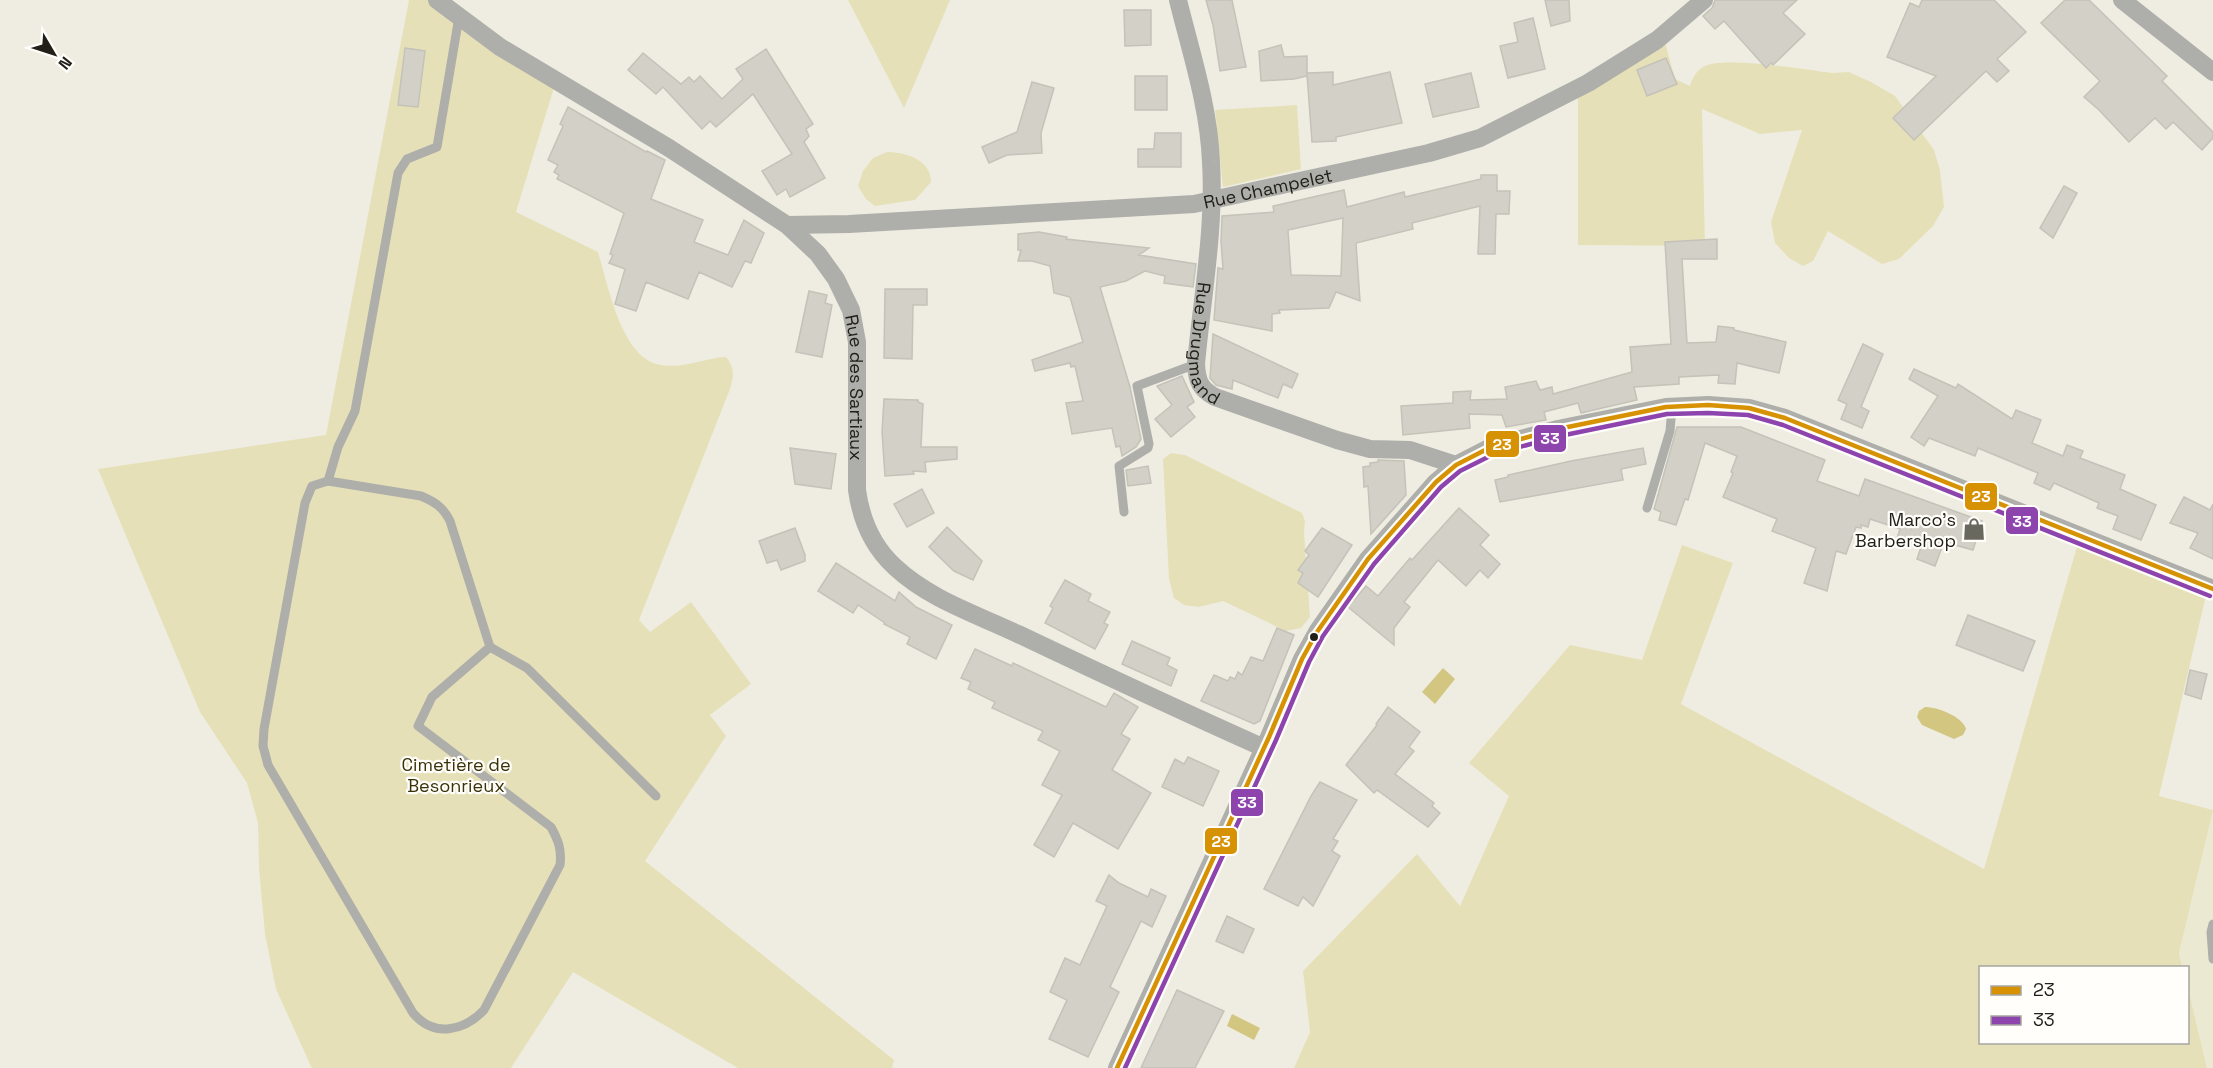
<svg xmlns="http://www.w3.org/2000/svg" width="2213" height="1068" viewBox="0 0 2213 1068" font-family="'Space Grotesk',sans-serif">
	<rect width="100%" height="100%" fill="#efede1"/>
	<path fill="#ece9d3" d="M2213,808v260h-6l-19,-80v-20l-6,-1 -3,-14z"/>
	<g fill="#e6e0b9">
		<path d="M409,0h28l119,81 -40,131 82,40c10,32 23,107 63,113 23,4 43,-7 65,-8 9,11 8,19 4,32l-91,231 11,12 41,-30 60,82 -41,31 16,21 -81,125 249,199 -2,8h-154l-165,-96 -62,96h-199l-3,-6 -33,-73 -11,-55 -6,-65 -1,-46 -11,-40 -47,-71 -102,-243 228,-34z"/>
		<path d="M848,0h102l-46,108z"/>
		<path d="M1663,35l12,44 15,7c1,-6 7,-16 13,-19 17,-12 104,3 129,6l17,-1 22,10 24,14 39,54 6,20 4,37 -11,19 -34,33 -17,5 -54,-33 -15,30 -10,5 -14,-8 -14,-15 -4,-21 31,-92 -42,4 -58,-25 3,137 -127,-1v-157z"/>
		<path d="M1297,105l4,64 -78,18 -8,-77z"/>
		<path d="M887,152c19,0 44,8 44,30l-16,18 -40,6 -9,-7 -8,-13 5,-15 10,-13z"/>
		<path d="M1171,453l14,2 117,58 3,8 -1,11 6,85 -9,11 -15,3 -63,-30 -24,6 -15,-2 -10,-7 -5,-19 -6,-120z"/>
		<path d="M2080,536l128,51 -49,209 54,14 -34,143 3,14 -202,1v74h208v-54l19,80h-913l16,-36 -7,-61 114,-117 43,52 49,-110 -40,-33 101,-118 72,15 40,-115 51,18 -52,141 303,165z"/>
	</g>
	<g fill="#d2c681">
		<path d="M1443,668l12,11 -20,25 -13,-12z"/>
		<path d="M1925,707c12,0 37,9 41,22l-3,6 -9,4 -32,-14 -5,-8 2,-6z"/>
		<path d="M1232,1014l28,14 -6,12 -27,-14z"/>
	</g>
	<g fill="#d2d0c7" stroke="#c4c2b9" stroke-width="1.5" fill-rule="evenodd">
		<path d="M1206,0h26l14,67 -26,4 -7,-46z"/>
		<path d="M1545,0h24l1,21 -19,5z"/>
		<path d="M1715,0h82l-14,13 22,21 -32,31 -2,-2 -5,5 -42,-47 -9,8 -12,-13 9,-8z"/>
		<path d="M1922,0h72l32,32 -29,27 12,12 -12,11 -11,-11 -72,69 -21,-22 43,-42 -49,-19 23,-54 9,4z"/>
		<path d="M2065,0h24l78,76 -5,5 51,51v6l-11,12 -29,-28 -7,7 -11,-11 -26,24 -30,-32 -15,-13 16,-16 -59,-58z"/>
		<path d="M1124,10h27v35l-26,1z"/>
		<path d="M1533,18l12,51 -37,9 -8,-32 18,-4 -4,-19z"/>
		<path d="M1281,45l3,12 23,-1v17l26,-1v13l57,-13 12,51 -66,14v4l-24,1 -5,-68v2l-13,3 -33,2 -2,-30z"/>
		<path d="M405,48l20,3 -7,56 -20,-2z"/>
		<path d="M766,49l47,75 -7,5 3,7 -5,6 21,36 -35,19 -4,-8 -9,6 -15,-24 30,-17 -39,-60 -37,33 -6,-6 -8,8 -39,-42 -7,7 -28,-24 15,-17 38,31 8,-7 5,5 6,-6 22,23 21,-20 -7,-10z"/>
		<path d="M1666,58l11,26 -30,12 -10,-26z"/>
		<path d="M1471,73l8,34 -46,10 -8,-33z"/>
		<rect x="1135" y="76" width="32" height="34"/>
		<path d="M1032,82l22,6 -13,45 1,20 -35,2 -18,8 -7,-16 35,-15z"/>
		<path d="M568,107l78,45 1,-1 18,9 -14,39 52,21 -9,22 34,13 16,-35 20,13 -13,30 -6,-2 -13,26 -33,-15 -11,27 -42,-17 -10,29 -21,-7 10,-35 -16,-6 4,-8 -3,-1 14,-41 -67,-34 2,-4 -5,-3 4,-7 -10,-5 15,-34 -3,-2z"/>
		<path d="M1155,133h26v34h-43v-18h16z"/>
		<path d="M1481,175h16v16h13l-1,23h-13l-1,40h-17l2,-48 -68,17 1,6 -57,14 4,58 -24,-9 -7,16 -50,2 1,3 -8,1v17l-58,-11 4,-52 5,1 -2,-28 1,-25 52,-4 -1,-6 71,-16 3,17 57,-15 1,5 76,-18zM1343,218l-2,58 -50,-1 -3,-45z"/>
		<path d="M2064,186l13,7 -24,45 -13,-10z"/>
		<path d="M1039,232l28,5 -1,2 83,9 -10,7 57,9 -3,23 -29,-4 1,-7 -20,-5 -19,10 -26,6 30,100 11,52 -5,8 -14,9 -2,-10 -4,1 -4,-19 -40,6 -6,-31 17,-2 -8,-35 -4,1 -1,-4 -35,8 -3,-11 51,-18 -13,-45 -16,-4 -4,-27 -18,-5h-14l3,-11h-3v-16z"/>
		<path d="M1717,239v20h-35l5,84 29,-1 2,-16 16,2v2l52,12 -7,31 -42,-10 -2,21 -17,-1 1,-8 -40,2v7l-45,3 3,13 -39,9 -17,4 -3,-10 -34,9 2,8 -40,7 -4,-12 -33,-1 1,14 -67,7 -2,-29 52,-3v-11l18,-1 -1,9 37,-1 -2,-12 31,-6 4,9 12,-3 1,7 79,-22 -2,-25 41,-3 -6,-102z"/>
		<path d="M885,289h42v16h-14l-1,54 -28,-1z"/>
		<path d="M809,291l18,4 -2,8 7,2 -10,52 -26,-5z"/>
		<path d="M1213,334l85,40 -6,14 -9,-4 -5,14 -45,-18 -1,9 -16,-4 -6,-7z"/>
		<path d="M1863,344l20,10 -22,53 8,4 -7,17 -21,-9 6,-15 -9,-4z"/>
		<path d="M1914,369l42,19 2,-4 54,35 4,-9 25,10 -9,23 31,13 4,-11 16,6 -3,7 45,17 -5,14 36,16 -15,35 -28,-11 5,-13 -21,-8 2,-5 -45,-20 -4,7 -16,-7 4,-10 -60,-25 -3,8 -46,-18 -5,8 -13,-9 27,-41 -29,-17z"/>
		<path d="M1182,376l12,26 -7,5 8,10 -24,20 -16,-18 17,-14 -15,-19z"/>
		<path d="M884,399l34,1v2l5,2 -2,43h36v12l-32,3 1,10 -13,-1 1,3 -29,2 -3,-44z"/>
		<path d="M1677,427h64l84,33 -8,21 42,15 6,-17 117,42 -9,29 -29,-8 -9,24 -18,-7 4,-12 -24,-9 3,-9 -30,-10 -2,8 -7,-2v3l-5,-1 -10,27 -10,-3 -9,40 -23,-8 12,-35 -44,-17 5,-12 -54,-22 10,-24 -2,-1 6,-16 -32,-13 -17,57 -3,-1 -9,26 -17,-5 2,-8 -7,-3z"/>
		<path d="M790,448l46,6 -5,35 -36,-5z"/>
		<path d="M1643,448l3,16 -25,5 2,11 -123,22 -5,-22 13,-3v-2l63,-14z"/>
		<path d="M1378,460l26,1 2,34 -35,39 -3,-48 -4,1 -1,-20 7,-1v-3l8,-1z"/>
		<path d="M1148,466l3,17 -23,3 -2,-16z"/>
		<path d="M922,489l12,24 -27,14 -13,-23z"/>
		<path d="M2184,497l26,13 3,-6v55l-23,-11 8,-15 -28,-10z"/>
		<path d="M1459,508l30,27 -9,10 20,19 -12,14 -8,-8 -14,16 -28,-26 -34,42 6,5 -16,21v17l-46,-38 18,-21 12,10 32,-38 2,2z"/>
		<path d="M947,527l35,34 -9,19 -19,-9 -25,-24z"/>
		<path d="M795,528l10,27v6l-24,9 -4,-10 -10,3 -8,-22z"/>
		<path d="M1322,528l30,17 -34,52 -20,-14 5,-10 -5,-3 11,-15 -4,-4z"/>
		<path d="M836,563l59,38 4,-9 17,15 36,18 -16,34 -29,-15 3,-7 -26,-13 1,-1 -27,-18 -5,8 -35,-22z"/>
		<path d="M1065,580l26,14 -3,7 22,11 -6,11 4,2 -13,24 -50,-26 8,-15 -3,-2z"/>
		<path d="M1968,615l67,26 -12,30 -67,-26z"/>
		<path d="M1277,628l17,7 -34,86 -6,3 -53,-23 13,-26 14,6 2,-4 5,2 3,-7 4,3 9,-18 12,4z"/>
		<path d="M1132,641l38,17 -3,7 10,5 -6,16 -49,-22z"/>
		<path d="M975,649l37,17 1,-3 93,44 8,-14 24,14 -17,27 9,5 -18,31 39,23 -33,56 -45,-26 -19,34 -20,-12 28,-50 -20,-10 18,-34 -22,-11 5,-9 -51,-23 3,-6 -27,-13 3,-7 -10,-4z"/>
		<path d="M2190,670l17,4 -6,25 -16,-5z"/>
		<path d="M1388,707l32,25 -11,15 5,4 -19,23 39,29 -2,3 8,7 -12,14 -51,-37 -3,3 -28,-28 31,-40 -1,-1z"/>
		<path d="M1188,757l31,14 -16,35 -41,-19 13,-28 9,5z"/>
		<path d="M1320,782l37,18 -24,39 5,2 -6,10 8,5 -27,50 -10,-9 -5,9 -34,-17 47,-93z"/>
		<path d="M1109,875l10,8 29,14 3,-8 15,7 -14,31 -11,-6 -31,66 9,5 -31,65 -39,-18 18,-39 -17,-8 15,-34 15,7 27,-59 -11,-5z"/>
		<path d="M1227,916l27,13 -11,24 -27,-12z"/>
		<path d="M1177,990l47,21 -29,57h-54z"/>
	</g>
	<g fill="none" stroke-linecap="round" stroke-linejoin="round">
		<g stroke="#aeaeaa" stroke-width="9">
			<path d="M459,17l-22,130 -30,12 -9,14 -43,238 -17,36 -10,34 -16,5 -7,17 -41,226 -1,17 5,19 145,248c21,25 51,18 71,-3l76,-145c2,-16 -2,-25 -9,-38l-133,-101 14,-29 58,-50 37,21 129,128"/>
			<path d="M328,481l93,15c14,6 22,11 29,25l40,126"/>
			<path d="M1647,508l23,-77 2,-24"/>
			<path d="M1124,512l-5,-46 29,-18 1,-4 -12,-58 59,-22"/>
			<path d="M2213,924l-2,8 2,27"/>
		</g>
		<g stroke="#aeaeaa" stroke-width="18">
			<path id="s1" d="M437,0l63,47 169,101 118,77 31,29 18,25 15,31 6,32v148c4,29 16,57 38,77 34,32 81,47 123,67 82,39 163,77 246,114"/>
			<path id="s2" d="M1178,0c13,53 31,107 33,162 4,66 -9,136 -15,202 1,17 4,25 19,33l122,43 33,9 40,1 46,15"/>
			<path d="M2122,0l91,72"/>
			<path id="s3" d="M787,225l62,-1 345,-20 235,-51 51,-15 108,-55 69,-43 47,-40"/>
			<path d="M1117,1068l152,-331 33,-78 15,-27 51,-73 68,-77 20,-17 35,-18 67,-18 108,-22 42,-2 41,3 36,10 428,171"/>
		</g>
		<g stroke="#fffefa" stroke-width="9">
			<path id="bus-1" d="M1117,1068l152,-331 33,-78 15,-27 51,-73 68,-77 20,-17 35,-18 67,-18 108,-22 42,-2 41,3 36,10 428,171"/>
		</g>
		<g stroke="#fffefa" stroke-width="9">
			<path id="bus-2" d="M1125,1068l151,-328 33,-78 14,-26 51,-72 67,-77 19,-16 34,-17 66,-18 107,-22 41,-1 40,2 35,10 427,171"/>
		</g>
		<use href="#bus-1" stroke="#d79204" stroke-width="4.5"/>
		<use href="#bus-2" stroke="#8e44ad" stroke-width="4.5"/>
	</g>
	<defs>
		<g id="shop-bare" transform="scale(1.8)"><path d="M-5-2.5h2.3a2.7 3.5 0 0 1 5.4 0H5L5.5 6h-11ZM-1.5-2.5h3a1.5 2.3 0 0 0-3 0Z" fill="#69685e" stroke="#fffefa" stroke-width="2.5" paint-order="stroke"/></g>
	</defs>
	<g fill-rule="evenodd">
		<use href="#shop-bare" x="1974" y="529"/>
	</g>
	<circle fill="#212018" stroke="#fffefa" stroke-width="2" cx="1314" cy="637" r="5"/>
	<g text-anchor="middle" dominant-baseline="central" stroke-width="4.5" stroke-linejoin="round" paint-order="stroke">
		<g font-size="18" fill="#212018" stroke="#fffefa">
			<text stroke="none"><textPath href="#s3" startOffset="483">Rue Champelet</textPath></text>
			<text stroke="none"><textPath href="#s2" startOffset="350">Rue Drugmand</textPath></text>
			<text stroke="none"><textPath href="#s1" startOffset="602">Rue des Sartiaux</textPath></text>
		</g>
		<g font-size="18" fill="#212018" stroke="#fffefa" text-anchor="end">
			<text x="1956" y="519">Marco's<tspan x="1956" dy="21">Barbershop</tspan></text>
		</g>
		<g font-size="18" fill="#393209" stroke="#fffefa">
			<text x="456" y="764">Cimetière de<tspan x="456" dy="21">Besonrieux</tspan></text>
		</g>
	</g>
	<g stroke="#fffefa" stroke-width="2">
		<rect x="1533" y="424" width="34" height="29" rx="6" fill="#8e44ad"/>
		<rect x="1485" y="430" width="35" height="28" rx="6" fill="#d79204"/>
		<rect x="1964" y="482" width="34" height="29" rx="6" fill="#d79204"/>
		<rect x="2005" y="506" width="34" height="29" rx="6" fill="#8e44ad"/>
		<rect x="1230" y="788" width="34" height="29" rx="6" fill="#8e44ad"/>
		<rect x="1204" y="827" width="34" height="28" rx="6" fill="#d79204"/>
	</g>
	<g font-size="16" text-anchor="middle" font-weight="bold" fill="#fff">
		<text x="1550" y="444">33</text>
		<text x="1502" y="450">23</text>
		<text x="1981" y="502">23</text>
		<text x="2022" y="527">33</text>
		<text x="1247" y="808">33</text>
		<text x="1221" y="847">23</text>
	</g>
	<rect x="1979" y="966" width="210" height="78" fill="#fffefa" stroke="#a6a5a0" stroke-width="1.5"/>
	<rect x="1991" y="986" width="30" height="9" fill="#d79204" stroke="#a6a5a0" stroke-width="1.5"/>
	<text x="2033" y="996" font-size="18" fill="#212018">23</text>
	<rect x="1991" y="1016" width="30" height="9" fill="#8e44ad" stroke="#a6a5a0" stroke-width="1.5"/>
	<text x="2033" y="1026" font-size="18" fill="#212018">33</text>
	<g transform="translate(54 54) rotate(129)" stroke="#fffefa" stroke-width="4.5" paint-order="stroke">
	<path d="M0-4.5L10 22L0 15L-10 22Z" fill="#212018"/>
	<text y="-9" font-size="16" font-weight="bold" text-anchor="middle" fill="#212018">N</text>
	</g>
</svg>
